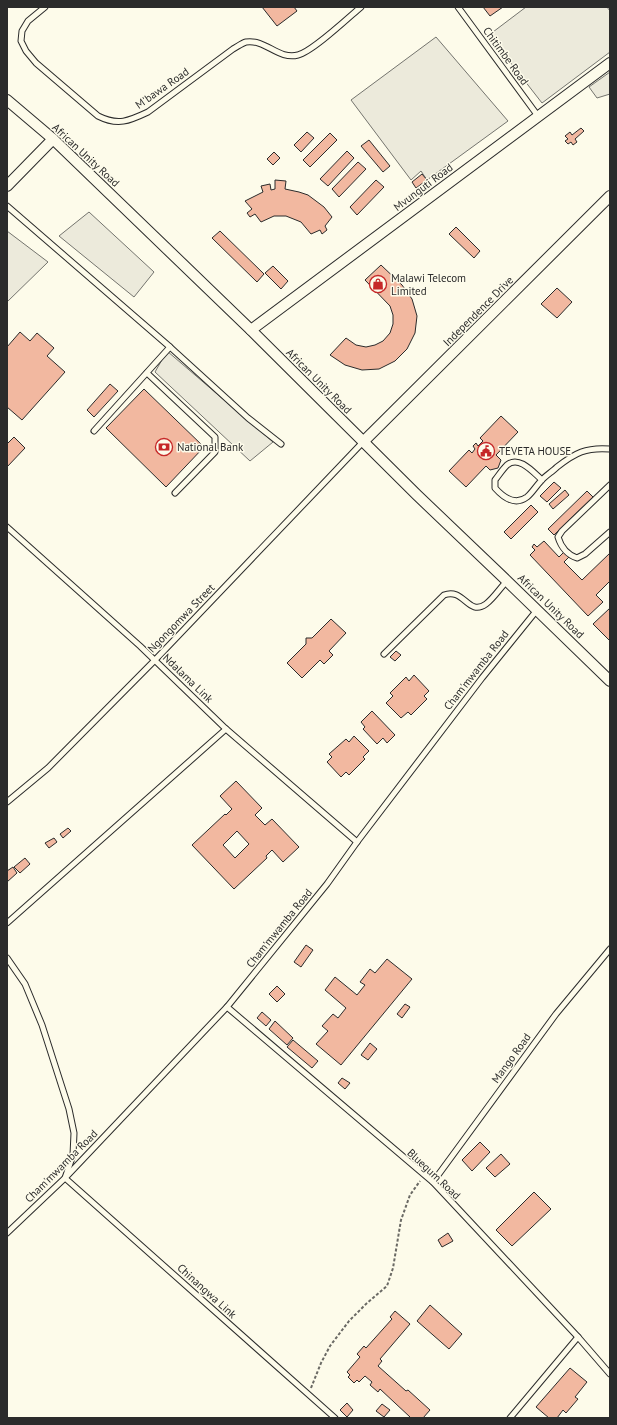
<svg xmlns="http://www.w3.org/2000/svg" width="617" height="1425" viewBox="0 0 617 1425" font-family="'PT Sans',sans-serif">
	<rect width="100%" height="100%" fill="#fdfbea"/>
	<g fill="#eceadb" stroke="#74746e">
		<path d="M526,7h81l3,4v41l-68,51 -53,-68z"/>
		<path d="M436,37l72,84 -81,59 -6,-9 -10,9 -60,-80z"/>
		<path d="M610,72v22l-13,4 -8,-11z"/>
		<path d="M89,212l65,60 -20,25 -75,-61z"/>
		<path d="M7,231l41,31 -41,40z"/>
		<path d="M167,351l106,91 -23,19 -95,-89z"/>
	</g>
	<g fill="#f2b8a0" stroke="#2b2b2b" fill-rule="evenodd">
		<path d="M262,7h32l3,4 -20,15z"/>
		<path d="M483,7h20l-13,9z"/>
		<path d="M581,128l3,3 -9,8 2,3 -4,3 -2,-3 -3,2 -3,-3 3,-2 -3,-3 5,-4 2,3z"/>
		<path d="M307,132l7,6 -13,14 -7,-7z"/>
		<path d="M330,133l7,7 -27,27 -7,-7z"/>
		<path d="M369,140l21,26 -7,6 -22,-26z"/>
		<path d="M347,151l7,7 -26,28 -8,-7z"/>
		<path d="M274,152l6,6 -7,7 -6,-6z"/>
		<path d="M358,162l8,7 -27,28 -7,-8z"/>
		<path d="M422,174l5,6 -11,8 -4,-6z"/>
		<path d="M275,180l11,1 -1,8 14,3 9,3 16,12 8,10 -7,9 2,4 -5,4 -2,-4 -9,4 -10,-12 -15,-6h-12l-13,6 -6,-8 -5,3 -3,-4 5,-4 -7,-8 18,-9 -2,-6 9,-2 1,6 4,-1z"/>
		<path d="M376,180l8,7 -27,28 -7,-8z"/>
		<path d="M456,227l24,24 -6,7 -25,-24z"/>
		<path d="M220,231l44,43 -7,8 -45,-44z"/>
		<path d="M381,265l21,20 10,14 5,17 -2,17 -8,16 -12,12 -16,8 -17,1 -17,-5 -15,-10 16,-17 10,7 10,2 9,-2 8,-4 7,-8 3,-9v-9l-3,-9 -25,-26z"/>
		<path d="M273,266l15,15 -7,8 -16,-16z"/>
		<path d="M557,288l15,14 -15,16 -16,-14z"/>
		<path d="M20,332l10,9 7,-8 17,15 -7,8 18,16 -43,48 -15,-13v-60z"/>
		<path d="M110,384l8,7 -24,26 -7,-7z"/>
		<path d="M144,389l60,58 -38,40 -60,-59z"/>
		<path d="M501,416l17,16 -22,23 5,5 -3,8 -8,2 -4,-4 -20,21 -17,-16 20,-21 3,3 3,-4 -2,-3 3,-3 2,3 5,-5 -3,-3z"/>
		<path d="M14,437l11,11 -18,19v-23z"/>
		<path d="M554,482l7,6 -14,14 -7,-6z"/>
		<path d="M565,490l4,5 -16,14 -4,-5z"/>
		<path d="M587,491l6,6 -39,38 -6,-6z"/>
		<path d="M531,505l7,7 -27,27 -7,-7z"/>
		<path d="M544,541l15,16 5,-5 5,5 -5,5 18,18 28,-27v28l-14,14 7,7 -15,14 -58,-61 5,-5 -3,-3 2,-3 3,3z"/>
		<path d="M610,608v33l-17,-17z"/>
		<path d="M331,619l15,14 -17,18 4,4 -9,9 -4,-4 -18,18 -15,-15 19,-19v-6h6z"/>
		<path d="M396,651l5,4 -6,6 -5,-4z"/>
		<path d="M414,675l15,16 -5,5 3,3 -16,16 -3,-3 -7,6 -15,-15 7,-7 -3,-3 16,-16 3,4z"/>
		<path d="M372,711l23,24 -8,8 -4,-5 -6,6 -14,-15 2,-2 -4,-5z"/>
		<path d="M354,736l15,15 -6,6 2,2 -16,16 -3,-3 -5,5 -14,-15 5,-5 -3,-3 17,-15 3,3z"/>
		<path d="M236,781l26,27 -7,7 10,10 7,-6 27,28 -16,15 -11,-12 -6,6 1,2 -33,31 -42,-44 33,-31 1,1 6,-6 -12,-13zM237,831l12,13 -14,14 -12,-13z"/>
		<path d="M68,828l3,3 -8,7 -3,-4z"/>
		<path d="M54,838l3,4 -8,6 -4,-5z"/>
		<path d="M25,858l5,6 -10,9 -6,-6z"/>
		<path d="M13,867l4,6 -10,9v-11z"/>
		<path d="M306,945l7,5 -12,17 -7,-5z"/>
		<path d="M387,959l25,20 -71,86 -25,-21 12,-13 -6,-5 11,-12 5,4 8,-10 -21,-18 10,-13 22,18 8,-10 -5,-3 10,-13 5,4z"/>
		<path d="M277,986l8,8 -8,8 -8,-8z"/>
		<path d="M405,1004l5,3 -8,11 -5,-4z"/>
		<path d="M262,1012l9,8 -5,6 -9,-8z"/>
		<path d="M275,1021l18,17 -6,7 -18,-16z"/>
		<path d="M293,1040l25,21 -6,7 -25,-21z"/>
		<path d="M370,1043l7,6 -9,11 -7,-5z"/>
		<path d="M342,1078l8,5 -5,6 -7,-6z"/>
		<path d="M480,1142l10,10 -18,19 -10,-11z"/>
		<path d="M501,1154l9,10 -15,13 -9,-9z"/>
		<path d="M534,1192l17,17 -39,37 -16,-16z"/>
		<path d="M448,1233l5,8 -11,6 -4,-7z"/>
		<path d="M430,1305l32,29 -13,15 -32,-28z"/>
		<path d="M395,1311l15,13 -30,35 2,2 -4,5 28,25 2,-1 22,20 -7,8h-15l2,-1 -30,-28 -2,3 -8,-7 2,-3 -7,-6 -6,6 -2,-2 -3,3 -6,-6 2,-2 -3,-3 13,-15 -3,-3 7,-8 2,2 26,-29 -2,-2z"/>
		<path d="M570,1368l17,14 -12,15 3,2 -12,14 -3,-3 -6,8h-8l-13,-11z"/>
		<path d="M347,1403l6,7 -6,7 -7,-7z"/>
		<path d="M382,1404l8,6 -6,7 -8,-6z"/>
	</g>
	<g fill="none" stroke-linecap="round" stroke-linejoin="round">
		<g stroke="#2b2b2b" stroke-width="7">
			<g id="lane">
				<path d="M45,7l-17,14 -6,10 -1,10 5,10 10,12 62,53c20,10 31,5 50,-4l85,-63c4,-2 9,-6 13,-7 20,-3 32,18 52,13 14,-3 50,-37 63,-48"/>
				<path d="M458,7l80,109"/>
				<path d="M7,206l163,141 78,71 33,26"/>
				<path d="M147,373l68,64v15l-40,41"/>
				<path d="M94,431l76,-84"/>
				<path d="M542,480c-9,-8 -23,-25 -35,-15 -5,5 -8,10 -12,15v8c8,9 20,18 32,9 5,-4 9,-11 14,-16 4,-5 11,-9 16,-14 18,-14 29,-20 53,-18"/>
				<path d="M610,485l-48,46 -4,6c3,10 10,18 19,21l8,-4 25,-22"/>
				<path d="M7,527l133,119 86,83 131,113"/>
				<path d="M384,654l60,-59c20,-8 24,22 42,9 8,-6 14,-16 21,-23"/>
				<path d="M7,802l41,-34 107,-108 208,-218"/>
				<path d="M7,923l219,-194"/>
				<path d="M7,958l18,26 17,41 27,84 5,24 -1,22 -8,23 270,240"/>
				<path d="M227,1007l206,175 145,155 32,37"/>
				<path d="M433,1182l123,-168 54,-65"/>
				<path d="M7,1233l58,-55 162,-171 100,-123 30,-42 125,-164 55,-68"/>
				<path d="M510,1418l68,-81"/>
			</g>
		</g>
		<g stroke="#2b2b2b" stroke-width="12">
			<g id="street">
				<path d="M7,100l46,39 198,191 166,165 90,86 103,100"/>
				<path d="M7,186l46,-47"/>
				<path d="M251,330l359,-267"/>
				<path d="M363,442l247,-246"/>
			</g>
		</g>
		<path stroke="#6a6964" stroke-width="2" stroke-dasharray="3 2" stroke-linecap="butt" d="M311,1388l10,-25 9,-17 19,-25 17,-17 21,-18 6,-18 8,-48 9,-25 10,-14"/>
		<use href="#lane" stroke="#fdfbea" stroke-width="5"/>
		<use href="#street" stroke="#fdfbea" stroke-width="10"/>
	</g>
	<defs>
		<g id="shop-ring" transform="scale(0.9)"><circle r="9.5" fill="#fdfbea" stroke="#c62828" stroke-width="1.5"/><path d="M-5-2.5h2.3a2.7 3.5 0 0 1 5.4 0H5L5.5 6h-11ZM-1.5-2.5h3a1.5 2.3 0 0 0-3 0Z" fill="#c62828"/></g>
		<g id="bank-ring" transform="scale(0.9)"><circle r="9.5" fill="#fdfbea" stroke="#c62828" stroke-width="1.5"/><path d="M-6-4H6V4H-6ZM0-2.3a2.3 2.3 0 1 0 0 4.6a2.3 2.3 0 1 0 0-4.6Z" fill="#c62828"/></g>
		<g id="civic-ring" transform="scale(0.9)"><circle r="9.5" fill="#fdfbea" stroke="#c62828" stroke-width="1.5"/><path d="M-.6-6.5H3V-4.5H.6V-3L4-1V1h2V6H-6V1h2V-1L-.6-3ZM-1.2 2.5V6h2.4V2.5Z" fill="#c62828"/></g>
	</defs>
	<g fill-rule="evenodd">
		<use href="#shop-ring" x="378" y="284"/>
		<use href="#bank-ring" x="164" y="447"/>
		<use href="#civic-ring" x="486" y="451"/>
	</g>
	<g text-anchor="middle" dominant-baseline="central" stroke-width="3" stroke-linejoin="round" paint-order="stroke">
		<g font-size="11" fill="#2b2b2b" stroke="#fdfbea">
			<text transform="translate(506 56) rotate(54)">Chitimbe Road</text>
			<text transform="translate(162 88) rotate(-35)">M'bawa Road</text>
			<text transform="translate(86 155) rotate(43)">African Unity Road</text>
			<text transform="translate(423 187) rotate(-37)">Mvunguti Road</text>
			<text transform="translate(478 311) rotate(-45)">Independence Drive</text>
			<text transform="translate(319 381) rotate(45)">African Unity Road</text>
			<text transform="translate(551 606) rotate(44)">African Unity Road</text>
			<text transform="translate(181 618) rotate(-46)">Ngongomwa Street</text>
			<text transform="translate(476 670) rotate(-52)">Cham'mwamba Road</text>
			<text transform="translate(188 678) rotate(44)">Ndalama Link</text>
			<text transform="translate(279 928) rotate(-51)">Cham'mwamba Road</text>
			<text transform="translate(511 1058) rotate(-54)">Mango Road</text>
			<text transform="translate(61 1166) rotate(-45)">Cham'mwamba Road</text>
			<text transform="translate(434 1174) rotate(43)">Bluegum Road</text>
			<text transform="translate(207 1291) rotate(42)">Chinangwa Link</text>
		</g>
		<g font-size="11" fill="#2b2b2b" stroke="#fdfbea" text-anchor="start">
			<text x="391" y="278">Malawi Telecom<tspan x="391" dy="13">Limited</tspan></text>
			<text x="177" y="447">National Bank</text>
			<text x="499" y="451">TEVETA HOUSE</text>
		</g>
	</g>
	<rect width="617" height="1425" fill="none" stroke="#2b2b2b" stroke-width="16"/>
</svg>
